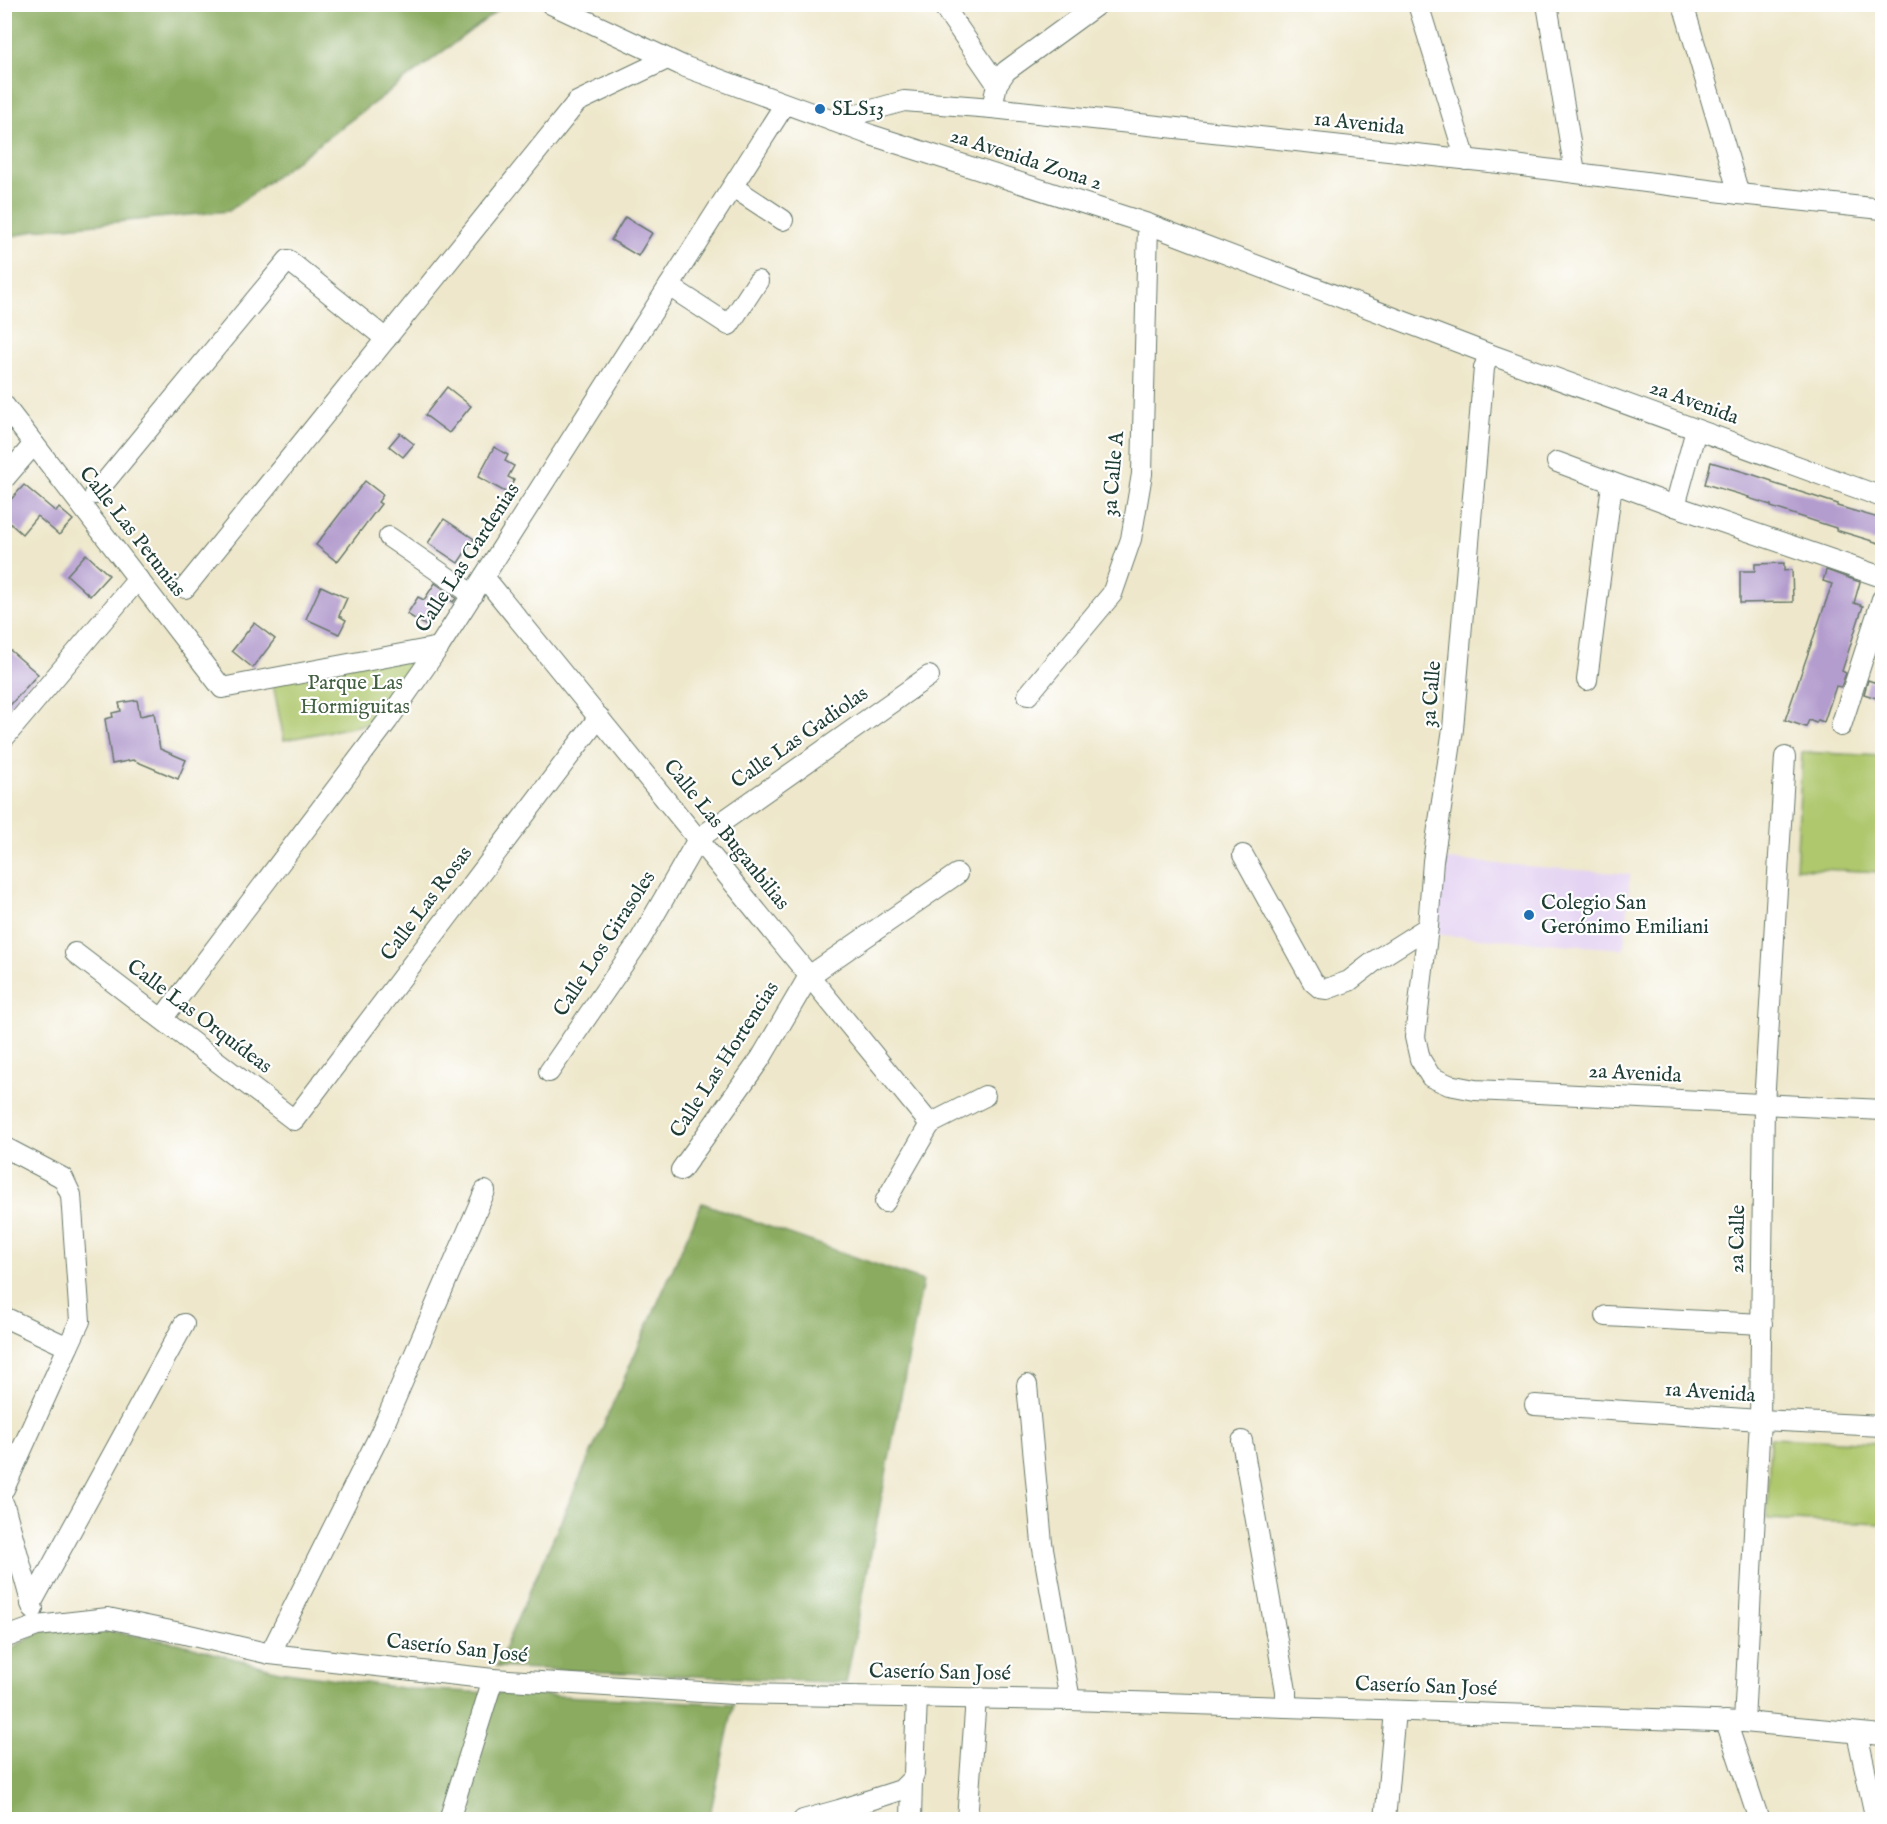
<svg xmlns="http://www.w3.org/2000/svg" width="1887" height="1824" viewBox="0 0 1887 1824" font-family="'IM FELL English',serif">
	<rect width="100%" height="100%" fill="#fff"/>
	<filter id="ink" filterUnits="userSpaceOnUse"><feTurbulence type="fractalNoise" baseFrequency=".0167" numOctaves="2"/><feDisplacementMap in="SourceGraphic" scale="12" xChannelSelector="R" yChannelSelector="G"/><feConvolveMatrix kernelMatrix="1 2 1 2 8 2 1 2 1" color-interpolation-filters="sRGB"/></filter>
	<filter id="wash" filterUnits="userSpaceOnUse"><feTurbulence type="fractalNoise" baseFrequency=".008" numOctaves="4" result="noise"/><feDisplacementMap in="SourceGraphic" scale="24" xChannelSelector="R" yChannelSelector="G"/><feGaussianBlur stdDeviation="1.35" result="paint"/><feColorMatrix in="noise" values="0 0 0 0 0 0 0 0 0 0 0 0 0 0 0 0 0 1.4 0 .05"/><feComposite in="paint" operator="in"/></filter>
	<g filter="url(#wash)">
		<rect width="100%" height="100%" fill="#eee7cb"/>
		<path fill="#e4d3f2" d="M1435,859l195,15 -6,75 -195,-15z"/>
		<g fill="#afc76d" stroke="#678250" stroke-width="1.5">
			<path d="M439,647l-51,73 -104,20 -12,-61z"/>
			<path d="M1802,752l80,4v116l-86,-4z"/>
			<path d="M1770,1438l112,5v81l-115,-5z"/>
		</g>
		<g fill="#8bac60" stroke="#55744a" stroke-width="1.5">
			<path d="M5,4h500v1l-276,206 -194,19 -30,9z"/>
			<path d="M702,1203l221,78 -77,402 -350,-16z"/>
			<path d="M45,1630h58l75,13 101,28 130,18 325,15 -25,115 -704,1v-169z"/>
		</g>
		<g id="blocks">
			<g fill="#b39cce">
				<path d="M625,217l27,16 -14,23 -27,-16z"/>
				<path d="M447,387l24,19 -22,27 -24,-18z"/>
				<path d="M400,433l14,11 -11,13 -14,-11z"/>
				<path d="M494,447l14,8 -3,6 9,5 -6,11 6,3 -7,13 -29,-16z"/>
				<path d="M1711,462l40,12 21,7v2l66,21 -1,2 45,13v25l-46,-14v-2l-65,-21v-2l-23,-7 1,-1 -44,-13z"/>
				<path d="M365,481l18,14 -5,7 3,2 -44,58 -21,-17z"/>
				<path d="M24,485l32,27 3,-4 14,12 -14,15 -22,-19 -15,18 -18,-16v-11z"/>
				<path d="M444,519l30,20 -16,24 -30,-20z"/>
				<path d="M86,554l23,21 -19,21 -23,-21z"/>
				<path d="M1784,563v8l8,-1 1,32 -53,1v-32h15v-7z"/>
				<path d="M1826,570l34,12 -6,21 9,3 -21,65 4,2 -5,14 -5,-1 -12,36 -6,-2 -2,3 -7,-3 -3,7 -21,-7 47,-136 -9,-3z"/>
				<path d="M435,583l21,15 -3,4 -6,-4 -19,29 -21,-13 11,-17 6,3z"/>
				<path d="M321,586l26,12 -8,18 7,4 -7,14 -33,-15z"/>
				<path d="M254,623l21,16 -22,29 -21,-17z"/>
				<path d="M4,645l34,29 -34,38z"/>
				<path d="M1868,680l14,5v15l-18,-6z"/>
				<path d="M137,700l3,16 14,-3 6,36 26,11 -8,19 -45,-19 -21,4 -7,-45 8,-2 -1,-4 9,-2 -2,-8z"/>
			</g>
		</g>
	</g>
	<g filter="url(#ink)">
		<use href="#blocks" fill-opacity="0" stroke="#677869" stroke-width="1.5"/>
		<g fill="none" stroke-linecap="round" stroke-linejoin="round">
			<g stroke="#677869" stroke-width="22">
				<g id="minor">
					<path d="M551,4l132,62 188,69 277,89 341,130 393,143"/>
					<path d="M942,4l55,80"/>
					<path d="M1418,4l48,156"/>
					<path d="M1547,4l28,168"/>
					<path d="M1683,4l56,190"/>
					<path d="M992,108l5,-24 9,-13 92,-67"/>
					<path d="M833,121l71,-20 88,7 507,55 240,31 143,15"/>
					<path d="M733,187l50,33"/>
					<path d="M669,286l60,39 29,-44"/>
					<path d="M1489,354l-5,14 -31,361 -20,132 -5,66 -13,110 5,22 11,18 18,8 26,5 407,20"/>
					<path d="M4,405l218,283 217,-41"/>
					<path d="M1557,462l118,44 207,71"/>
					<path d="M4,479l30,-35"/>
					<path d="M95,494l193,-234 98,79"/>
					<path d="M1675,506l21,-76"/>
					<path d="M389,537l84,58"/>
					<path d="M484,577l446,547"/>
					<path d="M185,588l392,-486 90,-43"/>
					<path d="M1587,680l25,-196"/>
					<path d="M1028,695l84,-101 19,-55 11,-65 6,-250"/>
					<path d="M1841,726l41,-127"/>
					<path d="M4,738l134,-159"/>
					<path d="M1243,855l70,127 7,6 7,1 22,-8 27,-21 52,-33"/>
					<path d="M75,953l219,167 305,-403"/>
					<path d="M162,1019l226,-299 51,-73 346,-543"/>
					<path d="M549,1072l91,-132 58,-101 231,-163"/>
					<path d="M930,1124l55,-28"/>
					<path d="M4,1147l59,31 8,17 9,126 -12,26"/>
					<path d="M681,1170l80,-112 48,-82 148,-102"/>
					<path d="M885,1202l45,-78"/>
					<path d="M1606,1316l156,8"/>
					<path d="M4,1317l64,30 -64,142"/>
					<path d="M1027,1385l15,158 28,157"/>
					<path d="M1535,1405l225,15 122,6"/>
					<path d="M1242,1441l44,250v16"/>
					<path d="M4,1505l29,104"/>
					<path d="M31,1604l153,-280"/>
					<path d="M4,1638l33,-12 71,-8 77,16 85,20 223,25 241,15 336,6 674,22 138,13"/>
					<path d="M270,1654l110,-220 105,-243"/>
					<path d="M1726,1721l33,99"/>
					<path d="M1744,1722l16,-302 4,-316 21,-347"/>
					<path d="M1857,1733l19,87"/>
					<path d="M449,1820l44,-141"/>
					<path d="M803,1820l36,-10 62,-20 11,-11 2,-5 3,-77"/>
					<path d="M911,1820l1,-41"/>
					<path d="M967,1820l9,-122"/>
					<path d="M1385,1820l10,-109"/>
				</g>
			</g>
			<use href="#minor" stroke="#fff" stroke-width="20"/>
		</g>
	</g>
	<g fill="#1f6fb2" stroke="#fff" stroke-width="2">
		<circle cx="820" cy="109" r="6"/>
		<circle cx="1529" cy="915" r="6"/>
	</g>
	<g text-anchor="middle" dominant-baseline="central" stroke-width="4.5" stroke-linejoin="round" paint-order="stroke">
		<g font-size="21" fill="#1f3d34" stroke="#fff" text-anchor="start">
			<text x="832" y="109">SLS13</text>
			<text x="1541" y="903">Colegio San<tspan x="1541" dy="24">Gerónimo Emiliani</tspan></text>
		</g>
		<g font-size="21" fill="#1f3d34" stroke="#fff">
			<text transform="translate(1359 124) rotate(6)">1a Avenida</text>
			<text transform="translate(1026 160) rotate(18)">2a Avenida Zona 2</text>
			<text transform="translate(1694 403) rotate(20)">2a Avenida</text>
			<text transform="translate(1114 474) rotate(-85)">3a Calle A</text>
			<text transform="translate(132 532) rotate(52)">Calle Las Petunias</text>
			<text transform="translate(468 558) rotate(-57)">Calle Las Gardenias</text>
			<text transform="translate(1432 694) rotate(-85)">3a Calle</text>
			<text transform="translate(800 738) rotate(-35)">Calle Las Gadiolas</text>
			<text transform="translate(726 835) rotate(51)">Calle Las Buganbilias</text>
			<text transform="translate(427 904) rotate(-53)">Calle Las Rosas</text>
			<text transform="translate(605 944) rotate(-57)">Calle Los Girasoles</text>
			<text transform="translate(199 1017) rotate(37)">Calle Las Orquídeas</text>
			<text transform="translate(725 1060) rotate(-57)">Calle Las Hortencias</text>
			<text transform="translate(1635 1074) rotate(3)">2a Avenida</text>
			<text transform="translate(1738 1239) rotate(-89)">2a Calle</text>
			<text transform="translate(1710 1393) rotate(4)">1a Avenida</text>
			<text transform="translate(457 1649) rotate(6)">Caserío San José</text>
			<text transform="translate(940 1673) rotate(1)">Caserío San José</text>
			<text transform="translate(1426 1687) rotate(2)">Caserío San José</text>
		</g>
		<g font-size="21" fill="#436042" stroke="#fff">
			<text x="355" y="683">Parque Las<tspan x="355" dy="24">Hormiguitas</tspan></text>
		</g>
	</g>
	<rect width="1887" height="1824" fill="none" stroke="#fff" stroke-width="24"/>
</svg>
